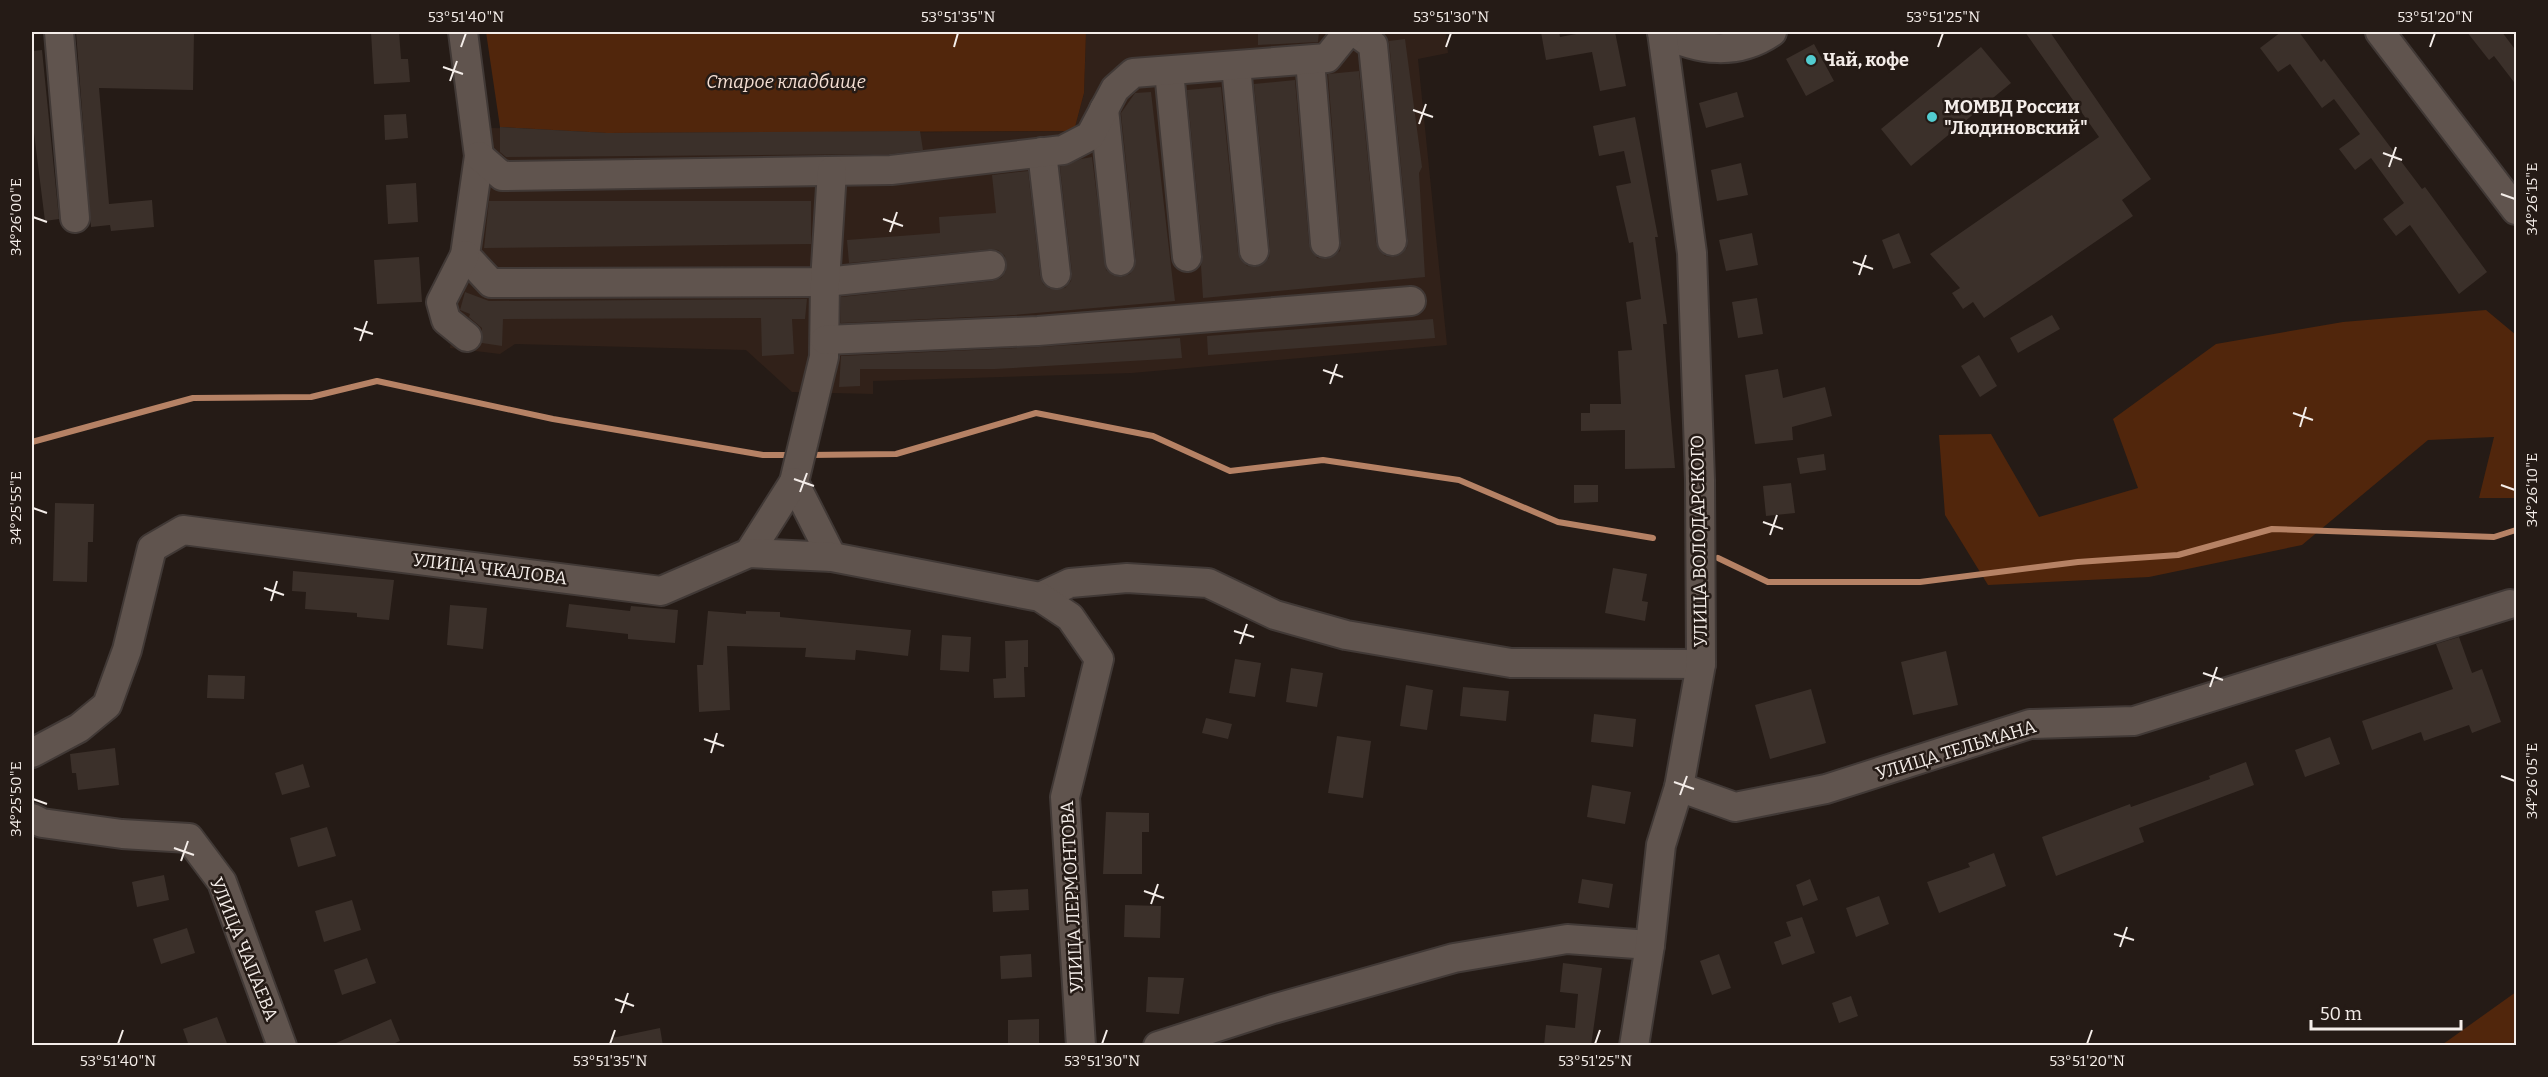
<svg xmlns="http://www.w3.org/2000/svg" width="2548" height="1077" viewBox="0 0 2548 1077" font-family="Bitter,serif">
	<rect width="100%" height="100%" fill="#251b16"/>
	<path fill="#312119" d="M1086,32h360l2,21 -30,6 29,286 -315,28 -259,8v13l-81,-2 -46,-42 -231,-6 -15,10 -50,-6 5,-50 34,-170 315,5 270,-2 10,-38z"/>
	<g fill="#51260c">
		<path d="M486,32h600l-2,61 -10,38 -467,2 -107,-6z"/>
		<path d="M2486,310l30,25v163h-37l15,-61 -66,3 -126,105 -153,32 -161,8 -43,-70 -6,-80 52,-1 48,83 99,-29 -25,-69 103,-75 127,-22z"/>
		<path d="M2516,992v53h-75l5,-3z"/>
	</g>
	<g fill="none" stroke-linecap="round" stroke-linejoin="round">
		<g stroke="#b68265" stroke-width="6">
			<path d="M32,442l161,-44 118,-1 66,-16 176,38 210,36h30"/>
			<path d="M809,455l87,-1 140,-41 117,23 77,35 93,-11 136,20 99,42 95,16"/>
			<path d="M1718,558l50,24h152l158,-20 100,-7 94,-26 222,8 22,-7"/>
		</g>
	</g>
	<g fill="#3b302a">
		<path d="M76,32h118l-1,58 -94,-2 10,116 43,-4 2,27 -43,4 -1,-6 -19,2z"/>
		<path d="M371,32h28l2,27h7l2,23 -36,2z"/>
		<path d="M1258,32h61l-1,10 -60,3z"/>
		<path d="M1541,32h18l1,5 27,-5h28l11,54 -26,5 -8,-39 -46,8z"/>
		<path d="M2025,32h25l101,147 -29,21 11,16 -149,102 -11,-16 -10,7 -11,-16 8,-5 -30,-34 169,-117z"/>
		<path d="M2281,32h18l22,30 3,-3 98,130 3,-2 62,85 -28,22 -49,-69 -14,11 -13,-17 21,-16 -33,-45 -16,12 -16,-21 21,-15 -26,-35 -12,9 -32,-44 -12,8 -18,-24z"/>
		<path d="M2467,32h35l15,20v34l-23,-30 -5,4z"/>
		<path d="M1405,39l17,128 -3,6 6,104 -222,21 -2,-32 2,-11 -16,-165 34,-3 17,166 9,13 9,1 13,-9 1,-9 -16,-165 41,-4 14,164 8,14 10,1 13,-8 1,-9 -13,-168 31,-3 17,172 9,13 9,1 13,-9 1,-9 -19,-198z"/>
		<path d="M1814,44l20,37 -28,15 -20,-37z"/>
		<path d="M1981,47l30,36 -100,83 -30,-37z"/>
		<path d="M42,50l17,169 -14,2 -13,-104v-66z"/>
		<path d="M1151,92l24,209 -161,14 -173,8v-26l152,-16 8,-3 5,-7 -1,-15 -7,-6 -8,-1 -141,14 -2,-23 93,-7 -1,-16 57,-4 -4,-38 36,-4 12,105 3,8 7,5 15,-1 6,-7 1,-9 -12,-105 21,-8 11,-2 14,113 8,6 8,1 8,-3 6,-15 -15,-146 14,-20z"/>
		<path d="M1737,92l7,25 -38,11 -7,-25z"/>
		<path d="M406,114l2,24 -23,2 -1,-25z"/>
		<path d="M1635,117l23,120h-3l12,87h-4l12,144 -50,1v-39l-44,1v-18h9v-9h31l-3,-53 14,-1 -6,-48 15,-3 -8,-57 -4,1 -13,-57 15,-3 -7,-32 -25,5 -6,-30z"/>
		<path d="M500,127l107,6 313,-2 3,19 -33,4 -384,3 -6,-5z"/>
		<path d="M1741,163l7,32 -31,6 -6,-31z"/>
		<path d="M416,183l2,39 -30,2 -2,-39z"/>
		<path d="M489,201h322v43l-327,4z"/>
		<path d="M1752,233l6,32 -32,6 -7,-31z"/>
		<path d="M1899,233l12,30 -18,6 -11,-29z"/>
		<path d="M419,257l3,45 -45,2 -3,-44z"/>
		<path d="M465,292l24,9 318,-2 -2,20h-13l2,35 -32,2 -1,-38 -258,1 -1,27 -20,-3v-15l-13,-11 1,-3 -10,-4z"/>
		<path d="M1757,298l6,36 -25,4 -6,-36z"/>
		<path d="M2052,315l8,14 -42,24 -8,-15z"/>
		<path d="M1433,319l2,19 -227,17 -1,-19z"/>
		<path d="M1180,338l2,20 -187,11h-135v17l-21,1 2,-31 198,-9z"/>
		<path d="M1979,355l18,31 -17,11 -19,-31z"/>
		<path d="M1778,369l5,29 42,-11 7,29 -40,11 1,13 -38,4 -10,-69z"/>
		<path d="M1824,454l2,16 -26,4 -3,-16z"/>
		<path d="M1791,483l4,30 -29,3 -3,-30z"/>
		<path d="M1574,485h24v17l-24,1z"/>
		<path d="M55,503l39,1 -1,38h-5l-1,40 -34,-1z"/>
		<path d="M1613,568l34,6 -5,27 6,1 -3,19 -40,-8z"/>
		<path d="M293,571l101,9 -5,40 -32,-3v-4l-52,-4 1,-17 -14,-1z"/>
		<path d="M569,604l61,7 1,-5 47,4 -3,33 -47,-4v-5l-62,-7z"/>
		<path d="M450,605l37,3 -4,41 -36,-4z"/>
		<path d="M708,611l38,3v-3l34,1v5l131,13 -3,26 -52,-6 -1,10 -50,-3 1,-9 -79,-2 3,64 -31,2 -2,-47h6z"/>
		<path d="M942,635l29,2 -2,35 -29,-2z"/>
		<path d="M2459,637l13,36 10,-4 19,53 -29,11 -3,-8 -45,16 -3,-9 -49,18 -10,-29 91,-32 -17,-45z"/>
		<path d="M1028,640v27h-4l1,30 -31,1 -1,-19 13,-1 -1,-37z"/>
		<path d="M1946,651l12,54 -45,10 -12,-53z"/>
		<path d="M1235,659l26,4 -6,34 -26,-4z"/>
		<path d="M1291,668l32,5 -6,34 -31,-5z"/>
		<path d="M208,675l37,1 -1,23 -37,-1z"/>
		<path d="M1406,685l27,5 -6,40 -27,-4z"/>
		<path d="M1463,687l46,4 -3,30 -46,-5z"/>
		<path d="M1811,689l15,54 -56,16 -15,-54z"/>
		<path d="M1594,714l42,5 -3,28 -42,-5z"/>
		<path d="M1206,718l26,6 -4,15 -26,-6z"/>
		<path d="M1337,736l34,5 -8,57 -35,-5z"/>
		<path d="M2330,737l10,27 -35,13 -10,-27z"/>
		<path d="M115,748l4,37 -41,5 -2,-17h-4l-2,-19z"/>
		<path d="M2246,762l8,23 -115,43 5,14 -88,34 -14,-39 88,-33 1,3 79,-28 -1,-3z"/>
		<path d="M303,764l7,23 -28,8 -7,-22z"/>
		<path d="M1592,785l39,7 -6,32 -38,-7z"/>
		<path d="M1106,812l43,1v19h-7v42h-39z"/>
		<path d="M327,827l9,29 -38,11 -8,-29z"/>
		<path d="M1994,853l12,33 -67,27 -12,-31 43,-15 -2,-4z"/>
		<path d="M164,875l5,25 -32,7 -5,-25z"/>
		<path d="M1582,879l31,5 -4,24 -31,-5z"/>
		<path d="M1810,879l8,21 -15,6 -7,-21z"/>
		<path d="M1028,889l1,21 -36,2 -1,-21z"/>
		<path d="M1879,896l10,28 -33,13 -10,-29z"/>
		<path d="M352,900l9,30 -37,12 -9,-31z"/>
		<path d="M1125,905l36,1 -1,32 -36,-1z"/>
		<path d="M1802,917l13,36 -33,12 -8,-23 17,-6 -5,-14z"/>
		<path d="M187,928l8,25 -34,11 -8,-25z"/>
		<path d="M1031,954l1,23 -31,2 -1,-23z"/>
		<path d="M1719,954l12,34 -19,7 -12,-34z"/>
		<path d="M367,958l9,25 -34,12 -8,-25z"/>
		<path d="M1563,963l39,5 -11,78h-47l2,-21 29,3 3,-34 -18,-2z"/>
		<path d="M1148,977l36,1 -5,36 -33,-2z"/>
		<path d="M1851,996l7,20 -19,7 -7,-20z"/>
		<path d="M217,1017l11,29h-39l-6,-17z"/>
		<path d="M391,1019l9,22 -12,5h-59z"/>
		<path d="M1039,1019v27h-31v-26z"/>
		<path d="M660,1028l3,18h-50l-1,-8z"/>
	</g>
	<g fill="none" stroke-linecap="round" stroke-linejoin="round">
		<g stroke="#413936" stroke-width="32">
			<g id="minor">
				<path d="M59,32l16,186"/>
				<path d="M463,32l16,124 -14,99 26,28 334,-1 166,-17"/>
				<path d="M1355,32l18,13 19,196"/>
				<path d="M1662,32c36,19 75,24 110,0"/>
				<path d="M2380,32l136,178"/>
				<path d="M1310,60l15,183"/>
				<path d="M1236,66l18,185"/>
				<path d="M1169,71l18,186"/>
				<path d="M1104,109l16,152"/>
				<path d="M1042,152l14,122"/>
				<path d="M479,156l23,20 389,-6 172,-20 27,-14 25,-47 18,-16 194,-15 21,-26"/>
				<path d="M832,171l-7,111 -1,75 -30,125 38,75"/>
				<path d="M465,255l-24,47 5,18 21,17"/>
				<path d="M825,340l213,-9 373,-30"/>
				<path d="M749,553l45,-71"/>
				<path d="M1040,597l30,-14 57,-5 81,5 67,32 71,20 165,28 190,1"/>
				<path d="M32,753l47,-25 28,-23 20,-55 25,-102 31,-18 478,61 88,-38 83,4 208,40 30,20 29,42 -34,138 16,249"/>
				<path d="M1679,787l56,20 91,-18 204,-65 104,-3 376,-117"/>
				<path d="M32,818l10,5 80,11 67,4 33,44 60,164"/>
				<path d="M1158,1046l115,-37 181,-51 113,-19 83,6"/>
				<path d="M1634,1046l16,-101 11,-100 18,-58 22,-123 -1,-184 -8,-227 -30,-221"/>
			</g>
		</g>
		<use href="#minor" stroke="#60544e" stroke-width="28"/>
	</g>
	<path fill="none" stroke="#f4ede9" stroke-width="2" d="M461,47l5,-14M954,47l4,-14M1446,47l5,-14M1938,47l5,-14M2430,47l5,-14M443,67l20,7M450,81l7,-20M1413,110l20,7M1419,124l7,-20M2383,153l19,7M2389,167l7,-20M2501,194l14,5M33,217l14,5M883,219l20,7M890,232l7,-20M1853,262l20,7M1859,275l7,-20M354,328l19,6M360,341l7,-20M1323,370l20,7M1330,384l7,-20M2293,413l20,7M2300,427l6,-20M794,479l20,7M2501,485l14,5M800,492l7,-19M33,508l14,5M1763,522l20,7M1770,535l7,-20M264,588l20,7M271,601l6,-20M1234,631l20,6M1240,644l7,-20M2203,673l20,7M2210,687l7,-20M704,739l20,7M711,753l6,-20M2501,776l14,5M1674,782l20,7M1680,795l7,-19M33,799l14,5M174,848l20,7M181,861l7,-20M1144,891l20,7M1151,904l7,-20M2114,934l20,6M2120,947l7,-20M615,999l19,7M621,1013l7,-20M118,1044l5,-14M610,1044l5,-14M1102,1044l5,-14M1595,1044l5,-14M2087,1044l5,-14"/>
	<g fill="#52ccd0" stroke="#251b16" stroke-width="2">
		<circle cx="1811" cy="60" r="6"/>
		<circle cx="1932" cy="117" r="6"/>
	</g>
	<g text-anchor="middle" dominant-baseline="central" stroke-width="5" stroke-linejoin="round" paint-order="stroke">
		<g font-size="18" font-weight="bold" fill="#f4ede9" stroke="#251b16" text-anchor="start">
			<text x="1823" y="60">Чай, кофе</text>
			<text x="1944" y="107">МОМВД России<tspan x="1944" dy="21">"Людиновский"</tspan></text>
		</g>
		<g font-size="18" font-style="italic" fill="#f5dfd4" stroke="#251b16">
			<text x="786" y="82">Старое кладбище</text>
		</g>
		<g font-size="18" fill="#f4ede9" stroke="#251b16">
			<text transform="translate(1699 541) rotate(-91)">УЛИЦА ВОЛОДАРСКОГО</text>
			<text transform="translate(490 569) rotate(7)">УЛИЦА ЧКАЛОВА</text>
			<text transform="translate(1956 750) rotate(-17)">УЛИЦА ТЕЛЬМАНА</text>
			<text transform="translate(1072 897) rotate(-93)">УЛИЦА ЛЕРМОНТОВА</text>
			<text transform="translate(244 949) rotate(68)">УЛИЦА ЧАПАЕВА</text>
		</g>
	</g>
	<rect width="2548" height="1077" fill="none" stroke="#251b16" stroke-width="66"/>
	<path d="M2311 1020v9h150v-9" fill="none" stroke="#f4ede9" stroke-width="3"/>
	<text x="2320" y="1020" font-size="18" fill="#f4ede9" stroke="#251b16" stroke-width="4.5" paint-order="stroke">50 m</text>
	<rect x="33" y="33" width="2482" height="1011" fill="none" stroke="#f4ede9" stroke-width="2"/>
	<g font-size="15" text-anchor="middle" fill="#f4ede9">
		<text x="466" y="22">53°51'40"N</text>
		<text x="958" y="22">53°51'35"N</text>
		<text x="1451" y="22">53°51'30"N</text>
		<text x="1943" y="22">53°51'25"N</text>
		<text x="2435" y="22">53°51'20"N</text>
		<text transform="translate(2532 199) rotate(-90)" y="5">34°26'15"E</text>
		<text transform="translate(16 217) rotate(-90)" y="5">34°26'00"E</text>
		<text transform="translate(2532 490) rotate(-90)" y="5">34°26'10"E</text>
		<text transform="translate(16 508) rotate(-90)" y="5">34°25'55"E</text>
		<text transform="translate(2532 781) rotate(-90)" y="5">34°26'05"E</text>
		<text transform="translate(16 799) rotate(-90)" y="5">34°25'50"E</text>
		<text x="118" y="1066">53°51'40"N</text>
		<text x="610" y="1066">53°51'35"N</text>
		<text x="1102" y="1066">53°51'30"N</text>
		<text x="1595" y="1066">53°51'25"N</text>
		<text x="2087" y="1066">53°51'20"N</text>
	</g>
</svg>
